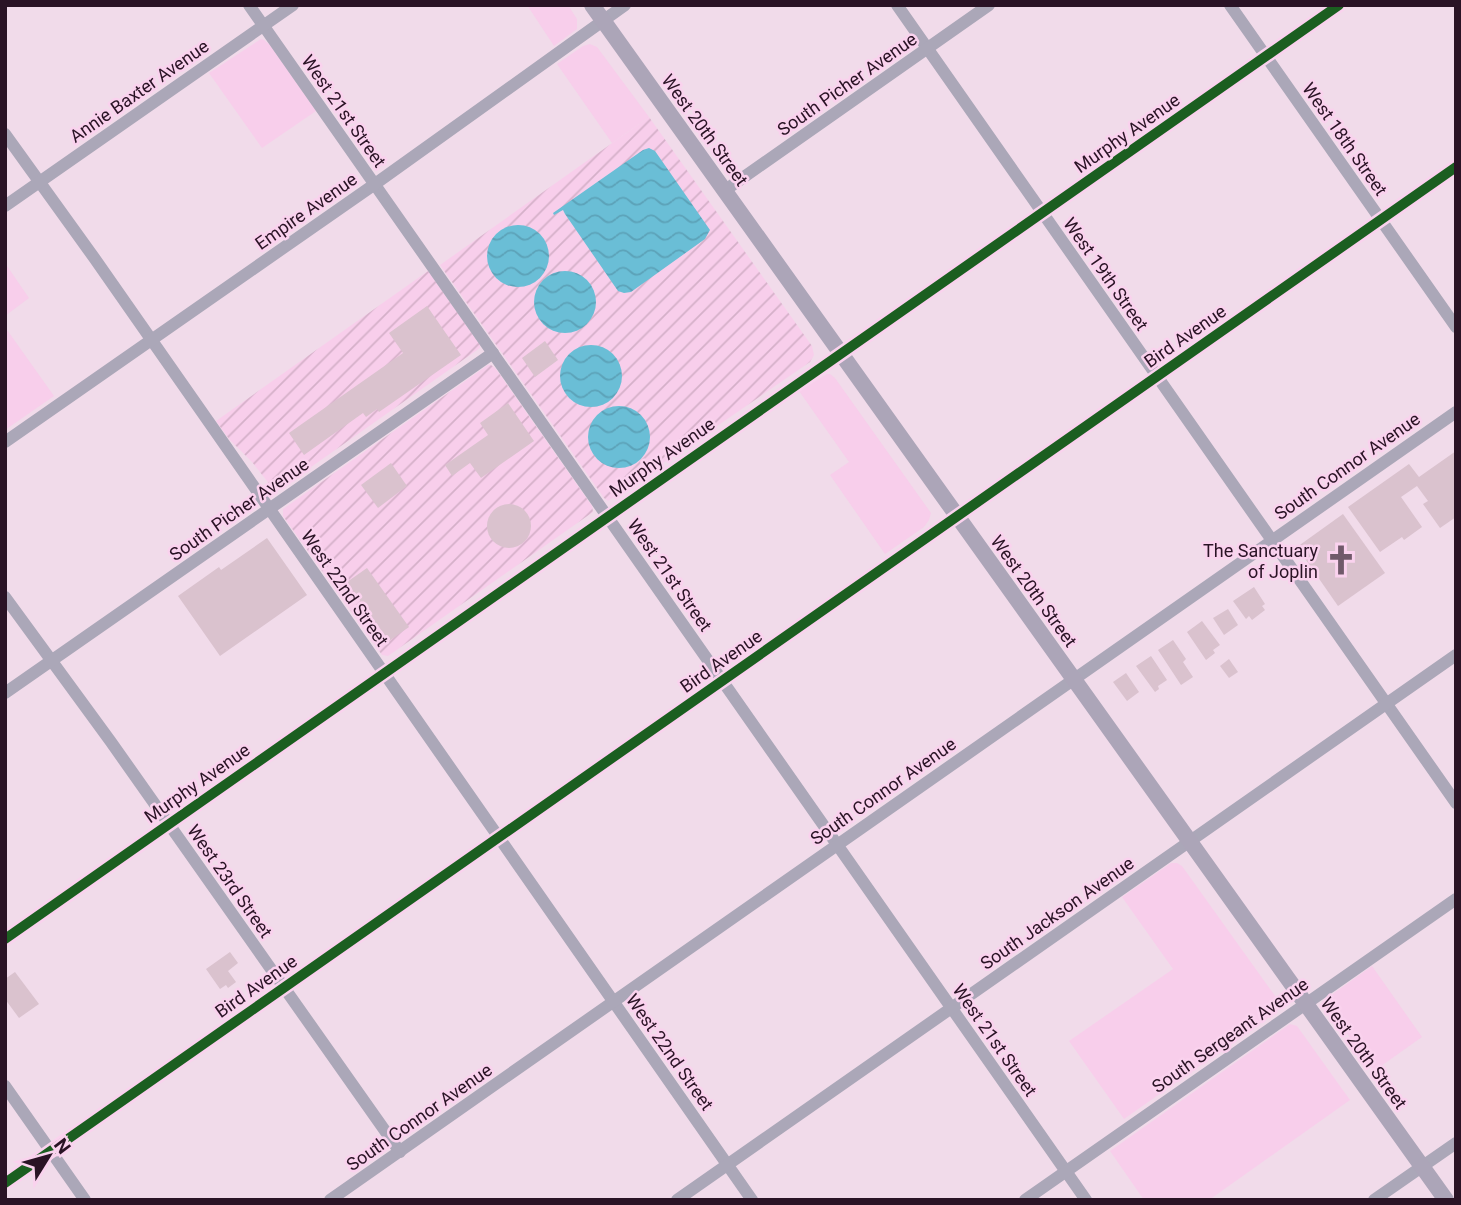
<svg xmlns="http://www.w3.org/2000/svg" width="1461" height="1205" viewBox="0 0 1461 1205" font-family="Roboto,sans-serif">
	<defs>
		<pattern id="industrial-furrows" width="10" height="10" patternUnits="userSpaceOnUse" patternTransform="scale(1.75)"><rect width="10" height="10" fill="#f8ceeb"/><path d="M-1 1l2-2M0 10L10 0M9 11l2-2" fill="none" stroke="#d5b0c9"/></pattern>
		<pattern id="water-waves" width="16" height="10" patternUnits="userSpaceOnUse" patternTransform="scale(1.75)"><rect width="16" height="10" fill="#6abed6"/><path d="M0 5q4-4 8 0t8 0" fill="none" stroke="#5ca2b8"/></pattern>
	</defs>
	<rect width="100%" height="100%" fill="#f1dbea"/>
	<g fill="#f8ceeb">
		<path d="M527,5h41l9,14v10l-23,17z"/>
		<path d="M261,39l3,1 6,5 46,66 -54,37 -53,-75z"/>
		<path d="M590,44l7,3 52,70 -37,26 -55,-79 26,-18z"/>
		<path d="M5,263l24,35 -24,18z"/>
		<path d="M5,327l49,69 -49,34z"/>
		<path d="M827,374h3l5,4 96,135 -2,7 -5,7 -39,27 -55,-79 19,-13 -50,-71z"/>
		<path d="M1171,863h6l5,3 96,134v8l-3,5 -151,106 -55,-78 104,-72 -51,-72z"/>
		<path d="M1372,966l50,71 -48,34 -47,-65v-5l7,-8z"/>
		<path d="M1290,1024l7,2 53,74 -141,100h-65l-34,-49z"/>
	</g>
	<g fill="url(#industrial-furrows)">
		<path d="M649,117l163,229 2,9 -4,7 -202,139 -4,-3 -164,-233z"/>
		<path d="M428,271l52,74v3l-203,143 -3,-1 -22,-28 -23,-23 -13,-18z"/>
		<path d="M488,365h3l5,4 96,137 1,6 -205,144 -6,-1 -99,-139v-7z"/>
	</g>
	<g fill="url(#water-waves)">
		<path d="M649,148l6,3 55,79 -5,9 -74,53 -7,1 -6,-2 -53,-77 -2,-4 -9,5 -1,-2 90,-63z"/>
		<circle cx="518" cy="256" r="31"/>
		<circle cx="565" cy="302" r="31"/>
		<circle cx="591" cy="376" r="31"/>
		<circle cx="619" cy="437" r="31"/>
	</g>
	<g fill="#dac2ce">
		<path d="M427,306l34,49 -82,57 -2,-3 -11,8 -3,-4 -59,42 -15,-22 114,-80 -14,-20z"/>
		<path d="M545,341l13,19 -23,17 -13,-19z"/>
		<path d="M508,403l26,38 -53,37 -11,-15 -18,13 -7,-11 43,-30 -8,-12z"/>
		<path d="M1456,451v66l-16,11 -17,-24 5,-3 -11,-15 -16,11 21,30 -18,13 -2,-3 -22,15 -32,-45 61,-43 10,13z"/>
		<path d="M391,463l16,23 -29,22 -17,-23z"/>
		<circle cx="509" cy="526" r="22"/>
		<path d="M1343,514l42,59 -47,33 -41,-59z"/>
		<path d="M267,538l40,57 -87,61 -42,-60 41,-29 2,3z"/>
		<path d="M367,568l42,59 -20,14 -42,-59z"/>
		<path d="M1254,587l11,17 -3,2 3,4 -13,10 -3,-4 -3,3 -13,-18z"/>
		<path d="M1228,609l10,16 -14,10 -11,-17z"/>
		<path d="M1202,621l18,24 -7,5 2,3 -9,7 -19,-28z"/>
		<path d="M1173,640l13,19 -3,3 10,15 -12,8 -23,-35z"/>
		<path d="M1151,656l16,24 -9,6 1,3 -4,3 -19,-26z"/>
		<path d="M1229,659l9,13 -9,6 -9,-12z"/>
		<path d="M1126,673l13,19 -12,9 -14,-19z"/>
		<path d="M230,952l8,11 -10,8 8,11 -8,6 -2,-3 -6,4 -14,-20z"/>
		<path d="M15,972l24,32 -20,14 -14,-19v-20z"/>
	</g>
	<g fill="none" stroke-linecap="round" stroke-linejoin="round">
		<g stroke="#aba7b8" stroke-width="12">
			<path d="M249,5l837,1195"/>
			<path d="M897,5l559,798"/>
			<path d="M1230,5l226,322"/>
			<path d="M5,134l90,125 657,941"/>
			<path d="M724,191l265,-186"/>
			<path d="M5,206l288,-201"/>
			<path d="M5,442l370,-258 250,-179"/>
			<path d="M5,597l106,145 289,410"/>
			<path d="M5,693l488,-340"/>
			<path d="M5,939l1334,-934"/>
			<path d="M5,1086l80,114"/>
			<path d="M5,1183l1451,-1016"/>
			<path d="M330,1200l1126,-788"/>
			<path d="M677,1200l779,-545"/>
			<path d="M1025,1200l431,-301"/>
			<path d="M1374,1200l82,-57"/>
		</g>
		<path stroke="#aca5b8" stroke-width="16" d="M592,5l854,1195"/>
		<g stroke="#fad2ee" stroke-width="15">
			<g id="cycleway">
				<path d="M5,939l1334,-934"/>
				<path d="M5,1183l1451,-1016"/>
			</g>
		</g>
		<use href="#cycleway" stroke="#1b5e20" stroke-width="10"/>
	</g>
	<defs>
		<g id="church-bare" transform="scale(2.415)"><path d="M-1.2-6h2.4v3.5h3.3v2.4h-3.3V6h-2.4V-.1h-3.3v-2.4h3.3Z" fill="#70596a" stroke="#fad2ee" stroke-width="2.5" paint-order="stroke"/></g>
	</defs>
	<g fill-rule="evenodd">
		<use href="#church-bare" x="1341" y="560"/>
	</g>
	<g text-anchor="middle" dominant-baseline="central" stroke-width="5" stroke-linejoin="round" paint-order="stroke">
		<g font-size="18" fill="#2a1325" stroke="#fad2ee">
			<text transform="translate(847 84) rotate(-35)">South Picher Avenue</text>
			<text transform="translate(139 91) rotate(-35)">Annie Baxter Avenue</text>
			<text transform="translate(344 111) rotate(55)">West 21st Street</text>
			<text transform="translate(705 130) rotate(54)">West 20th Street</text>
			<text transform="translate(1127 133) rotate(-35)">Murphy Avenue</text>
			<text transform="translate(1345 139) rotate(55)">West 18th Street</text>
			<text transform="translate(306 211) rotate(-35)">Empire Avenue</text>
			<text transform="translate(1106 274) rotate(55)">West 19th Street</text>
			<text transform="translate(1185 336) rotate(-35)">Bird Avenue</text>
			<text transform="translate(662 457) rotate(-35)">Murphy Avenue</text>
			<text transform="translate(1347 466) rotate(-35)">South Connor Avenue</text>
			<text transform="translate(239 509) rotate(-35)">South Picher Avenue</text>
			<text transform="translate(670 575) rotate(55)">West 21st Street</text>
			<text transform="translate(345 588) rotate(55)">West 22nd Street</text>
			<text transform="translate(1034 591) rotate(54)">West 20th Street</text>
			<text transform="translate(721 661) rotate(-35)">Bird Avenue</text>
			<text transform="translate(197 783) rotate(-35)">Murphy Avenue</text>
			<text transform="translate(883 791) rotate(-35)">South Connor Avenue</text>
			<text transform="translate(230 881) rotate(55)">West 23rd Street</text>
			<text transform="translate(1057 913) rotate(-35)">South Jackson Avenue</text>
			<text transform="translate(256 986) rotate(-35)">Bird Avenue</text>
			<text transform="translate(1230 1035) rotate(-35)">South Sergeant Avenue</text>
			<text transform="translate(995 1040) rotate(55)">West 21st Street</text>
			<text transform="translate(670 1052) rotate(55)">West 22nd Street</text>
			<text transform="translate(1364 1053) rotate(54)">West 20th Street</text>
			<text transform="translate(419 1117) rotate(-35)">South Connor Avenue</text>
		</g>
		<g font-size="18" fill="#2a1325" stroke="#fad2ee" text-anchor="end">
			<text x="1318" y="550">The Sanctuary<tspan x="1318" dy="21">of Joplin</tspan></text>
		</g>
	</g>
	<rect width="1461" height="1205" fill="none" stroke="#2a1325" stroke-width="14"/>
	<g transform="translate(49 1156) rotate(53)" stroke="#fad2ee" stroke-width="5" paint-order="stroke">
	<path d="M0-5L12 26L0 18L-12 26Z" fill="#2a1325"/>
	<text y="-10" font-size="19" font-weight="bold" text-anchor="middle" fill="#2a1325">N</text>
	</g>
</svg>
